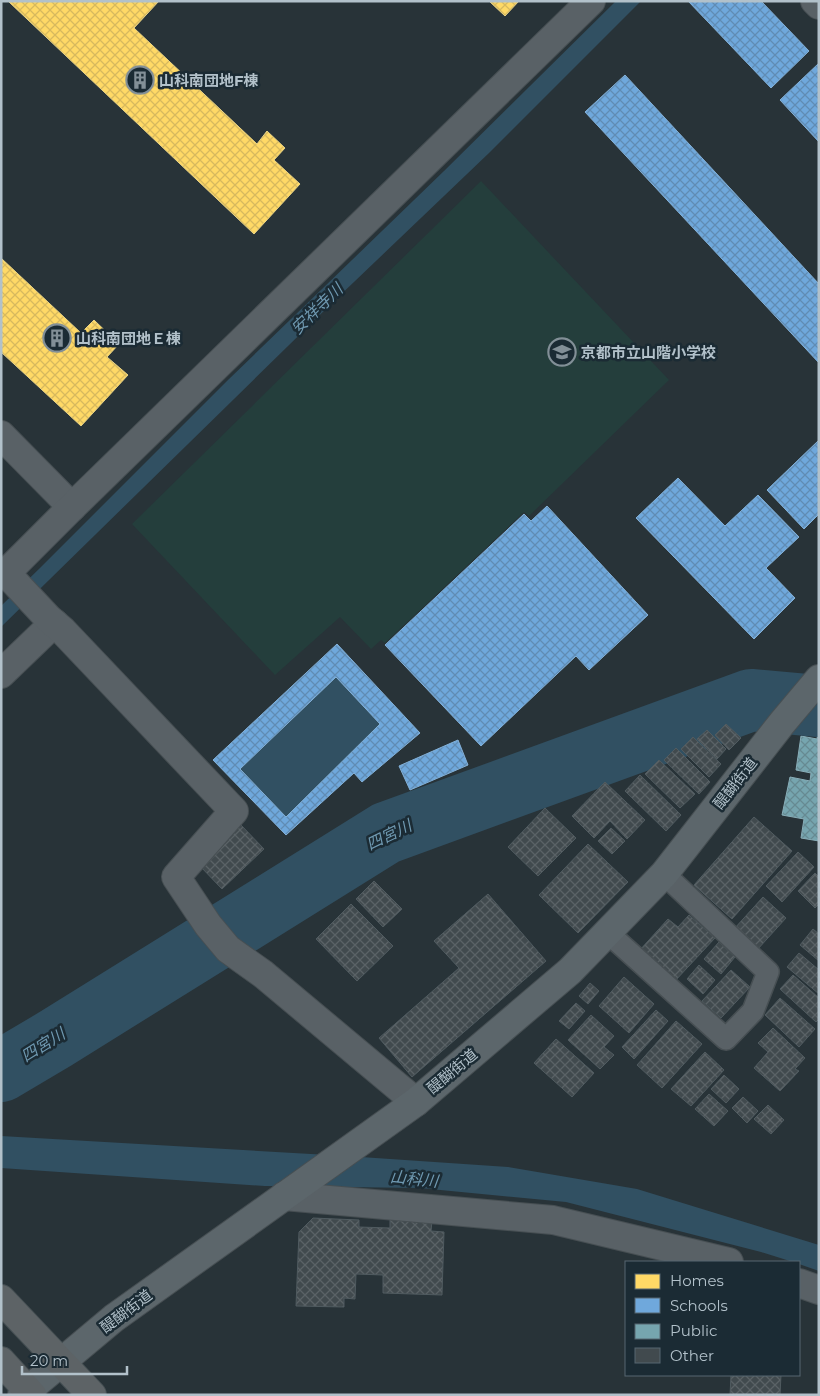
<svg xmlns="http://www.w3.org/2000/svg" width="820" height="1396" viewBox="0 0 820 1396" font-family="Montserrat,'Noto Sans JP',sans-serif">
	<defs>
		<pattern id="homes-cross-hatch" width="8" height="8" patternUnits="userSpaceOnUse" patternTransform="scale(1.25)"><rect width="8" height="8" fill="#ffd966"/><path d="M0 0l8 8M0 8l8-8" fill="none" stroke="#d7b95e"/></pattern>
		<pattern id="schools-cross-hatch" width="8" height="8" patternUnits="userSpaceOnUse" patternTransform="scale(1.25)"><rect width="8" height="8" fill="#6fa8dc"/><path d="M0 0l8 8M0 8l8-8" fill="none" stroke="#608cb4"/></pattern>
		<pattern id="public-cross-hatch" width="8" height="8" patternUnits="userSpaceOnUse" patternTransform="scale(1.25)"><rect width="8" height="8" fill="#76a5af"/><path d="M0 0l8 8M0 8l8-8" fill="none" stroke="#668a92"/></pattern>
		<pattern id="building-cross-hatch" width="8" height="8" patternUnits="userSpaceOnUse" patternTransform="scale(1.25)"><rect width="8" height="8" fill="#414a4e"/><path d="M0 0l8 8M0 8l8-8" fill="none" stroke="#5a6266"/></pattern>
	</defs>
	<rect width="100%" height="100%" fill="#283338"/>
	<path fill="#243e3c" d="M481,181l188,199 -140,136 -5,-4 -139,131 -4,-3 -10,9 -31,-32 -65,58 -143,-151z"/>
	<g fill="#315062">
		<path d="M616,1h25l-152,152 -157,150 -331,324v-21l40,-39 188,-188 215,-208z"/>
		<path d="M336,677l44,47 -94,93 -46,-48z"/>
		<path d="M1,1136l345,20 162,11 129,22 182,56v26l-20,-7v-2h-6l-32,-10 -195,-50 -146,-14 -155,-2 -264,-18z"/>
	</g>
	<g fill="url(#homes-cross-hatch)" stroke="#e8d284">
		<path d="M8,1h94l2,2 2,-2h53l-25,27 123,116 10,-13 18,17 -11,12 26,24 -46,50z"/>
		<path d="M489,1h30l-14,15z"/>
		<path d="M1,258l80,75 13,-13 25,24 -12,13 21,18 -47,51 -80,-74z"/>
	</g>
	<g fill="url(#schools-cross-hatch)" stroke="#83b0d7" fill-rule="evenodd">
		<path d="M688,1h73l48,50 -38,37z"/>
		<path d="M819,63v79l-39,-42z"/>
		<path d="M625,75l194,209v79l-234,-251z"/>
		<path d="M819,440v74l-15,15 -37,-39z"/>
		<path d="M678,478l47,48 33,-31 41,42 -33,31 29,30 -41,41 -118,-121z"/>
		<path d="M547,506l101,109 -59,55 -13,-14 -95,90 -96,-101 139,-131 7,7z"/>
		<path d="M337,644l83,89 -58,49 -8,-9 -68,62 -73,-75zM336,677l44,47 -94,93 -46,-48z"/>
		<path d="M458,740l10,25 -58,25 -11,-24z"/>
	</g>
	<path fill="url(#public-cross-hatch)" stroke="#88adb7" d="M818,731h1v110l-18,-3 3,-19 -22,-4 8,-38 20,4 1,-8 -15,-3 5,-34 16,3z"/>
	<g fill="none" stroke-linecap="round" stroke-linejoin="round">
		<path stroke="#315062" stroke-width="62" d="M1,1071l54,-32 331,-206 365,-133 68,6"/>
	</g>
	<g fill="url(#building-cross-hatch)" stroke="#505b60">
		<path d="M726,724l15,14 -12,12 -14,-15z"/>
		<path d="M707,730l19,19 -9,10 -20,-20z"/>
		<path d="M693,737l28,27 -12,13 -28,-28z"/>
		<path d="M676,748l34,34 -11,12 -35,-34z"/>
		<path d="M659,760l36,34 -15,14 -35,-34z"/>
		<path d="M640,775l41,40 -15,16 -41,-40z"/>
		<path d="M605,782l40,38 -18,19 -17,-18 -16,17 -22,-22z"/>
		<path d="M545,808l31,30 -38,38 -30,-29z"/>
		<path d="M754,817l38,34 -60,68 -38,-34z"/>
		<path d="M240,824l24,25 -42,40 -23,-24z"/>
		<path d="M611,828l14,13 -13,13 -14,-13z"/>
		<path d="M588,844l40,38 -50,51 -39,-38z"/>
		<path d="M798,852l16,15 -32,35 -16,-16z"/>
		<path d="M815,873l4,4v27l-4,4 -17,-17z"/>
		<path d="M374,881l28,28 -19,18 -27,-28z"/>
		<path d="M488,894l58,67 -134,116 -33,-39 80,-70 -25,-27z"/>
		<path d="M763,897l23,21 -29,32 -23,-21z"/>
		<path d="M351,904l42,42 -36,35 -41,-42z"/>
		<path d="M689,915l26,23 -41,44 -35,-31 29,-32 10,8z"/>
		<path d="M813,929l6,5v27l-19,-16z"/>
		<path d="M719,942l16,15 -14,17 -17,-15z"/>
		<path d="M799,953l20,17v24l-32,-27z"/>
		<path d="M699,965l16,15 -12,14 -16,-15z"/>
		<path d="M731,970l19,17 -29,31 -19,-17z"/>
		<path d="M793,975l26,23v21l-3,3 -36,-33z"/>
		<path d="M624,977l30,27 -25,29 -30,-27z"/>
		<path d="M590,983l9,8 -11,13 -9,-8z"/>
		<path d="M780,998l35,31 -16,18 -34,-32z"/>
		<path d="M576,1003l9,8 -16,18 -10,-8z"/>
		<path d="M656,1010l12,11 -34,38 -12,-12z"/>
		<path d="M591,1015l23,21 -10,11 10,8 -14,14 -32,-29z"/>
		<path d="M676,1021l26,23 -40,44 -25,-23z"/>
		<path d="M773,1028l32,30 -10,11 4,2 -19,20 -26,-23 14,-16 -10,-9z"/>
		<path d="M556,1039l38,34 -22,24 -38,-34z"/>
		<path d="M705,1052l19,18 -33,36 -20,-17z"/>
		<path d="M724,1075l15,14 -13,14 -15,-14z"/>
		<path d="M709,1094l19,17 -14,15 -19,-17z"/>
		<path d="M743,1097l15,14 -11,12 -15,-15z"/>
		<path d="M768,1105l16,15 -13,14 -17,-15z"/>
		<path d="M313,1218l46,2v7l31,1v-9l42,2 -1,10 13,1 -2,63 -59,-2v-18l-27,-1 -1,25 -11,-1v9l-48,-1 3,-74z"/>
		<path d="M731,1375h50l-1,20h-50z"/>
	</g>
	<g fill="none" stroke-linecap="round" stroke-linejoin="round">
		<g stroke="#474f53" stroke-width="24">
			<path id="service" d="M608,933l118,106 27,-28 15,-39 -104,-98"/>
		</g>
		<g stroke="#474f53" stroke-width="30">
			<g id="minor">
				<path d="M815,1l4,4"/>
				<path d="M1,435l71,72"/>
				<path d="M1,674l53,-51"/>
				<path d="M416,1102l-153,-128 -35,-25 -20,-24 -32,-48 58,-66 -171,-180 -14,-12 -43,-46 66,-66 519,-506"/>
				<path d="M284,1196l269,24 176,42"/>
				<path d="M799,1283l20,7"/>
			</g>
		</g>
		<g stroke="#474f53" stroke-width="30">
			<path id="secondary" d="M22,1395l92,-77 302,-216 154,-131 94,-97 118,-151 37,-44"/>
		</g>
		<g stroke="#454f53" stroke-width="30">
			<g id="trunk">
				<path d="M1,1299l91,96"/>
				<path d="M1,1361l31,34"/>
			</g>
		</g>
		<use href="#service" stroke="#596166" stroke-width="21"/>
		<use href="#minor" stroke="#596166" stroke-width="28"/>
		<use href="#secondary" stroke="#5c666b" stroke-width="28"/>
		<use href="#trunk" stroke="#5d6366" stroke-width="28"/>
	</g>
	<defs>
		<g id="building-ring" transform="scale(1.4375)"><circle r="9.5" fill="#1b2b34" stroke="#828f97" stroke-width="1.5"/><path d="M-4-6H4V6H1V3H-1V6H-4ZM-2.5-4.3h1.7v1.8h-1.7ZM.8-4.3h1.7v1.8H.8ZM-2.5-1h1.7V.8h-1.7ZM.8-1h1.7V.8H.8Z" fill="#828f97"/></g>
		<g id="school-ring" transform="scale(1.4375)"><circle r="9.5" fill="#1b2b34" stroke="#828f97" stroke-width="1.5"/><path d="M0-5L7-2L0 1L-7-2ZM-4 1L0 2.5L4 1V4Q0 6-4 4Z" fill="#828f97"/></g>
	</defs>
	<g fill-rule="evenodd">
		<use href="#building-ring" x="140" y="80"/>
		<use href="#building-ring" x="57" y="338"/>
		<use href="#school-ring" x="562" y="352"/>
	</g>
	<g text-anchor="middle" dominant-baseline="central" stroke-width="5" stroke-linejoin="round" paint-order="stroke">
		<g font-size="15" font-weight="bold" fill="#b2c1ca" stroke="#1b2b34" text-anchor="start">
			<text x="159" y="80">山科南団地F棟</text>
			<text x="76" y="338">山科南団地Ｅ棟</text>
			<text x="581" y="352">京都市立山階小学校</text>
		</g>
		<g font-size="15" fill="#b2c1ca" stroke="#1b2b34">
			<text transform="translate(735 783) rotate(-52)">醍醐街道</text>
			<text transform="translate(452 1071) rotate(-40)">醍醐街道</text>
			<text transform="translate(126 1311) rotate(-37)">醍醐街道</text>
		</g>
		<g font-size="16" font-style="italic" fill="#6f99b1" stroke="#1b2b34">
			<text transform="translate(317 309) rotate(-44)">安祥寺川</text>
			<text transform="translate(389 835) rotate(-26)">四宮川</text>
			<text transform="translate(43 1045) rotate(-32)">四宮川</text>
			<text transform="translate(414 1179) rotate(6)">山科川</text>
		</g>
	</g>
	<rect width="820" height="1396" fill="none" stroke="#b2c1ca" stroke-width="5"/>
	<rect x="625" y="1261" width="175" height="115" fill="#1b2b34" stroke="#576770"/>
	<rect x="635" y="1274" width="25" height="15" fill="#ffd966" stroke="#576770"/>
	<text x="670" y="1286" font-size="15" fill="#b2c1ca">Homes</text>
	<rect x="635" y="1298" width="25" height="15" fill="#6fa8dc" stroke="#576770"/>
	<text x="670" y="1311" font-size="15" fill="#b2c1ca">Schools</text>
	<rect x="635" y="1324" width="25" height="15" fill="#76a5af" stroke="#576770"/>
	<text x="670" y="1336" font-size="15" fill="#b2c1ca">Public</text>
	<rect x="635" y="1348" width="25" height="15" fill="#414a4e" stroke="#576770"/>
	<text x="670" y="1361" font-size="15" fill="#b2c1ca">Other</text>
	<path d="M22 1366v8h105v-8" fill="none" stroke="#b2c1ca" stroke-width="2.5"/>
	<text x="30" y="1366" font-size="15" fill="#b2c1ca" stroke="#1b2b34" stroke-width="4" paint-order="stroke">20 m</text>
</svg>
